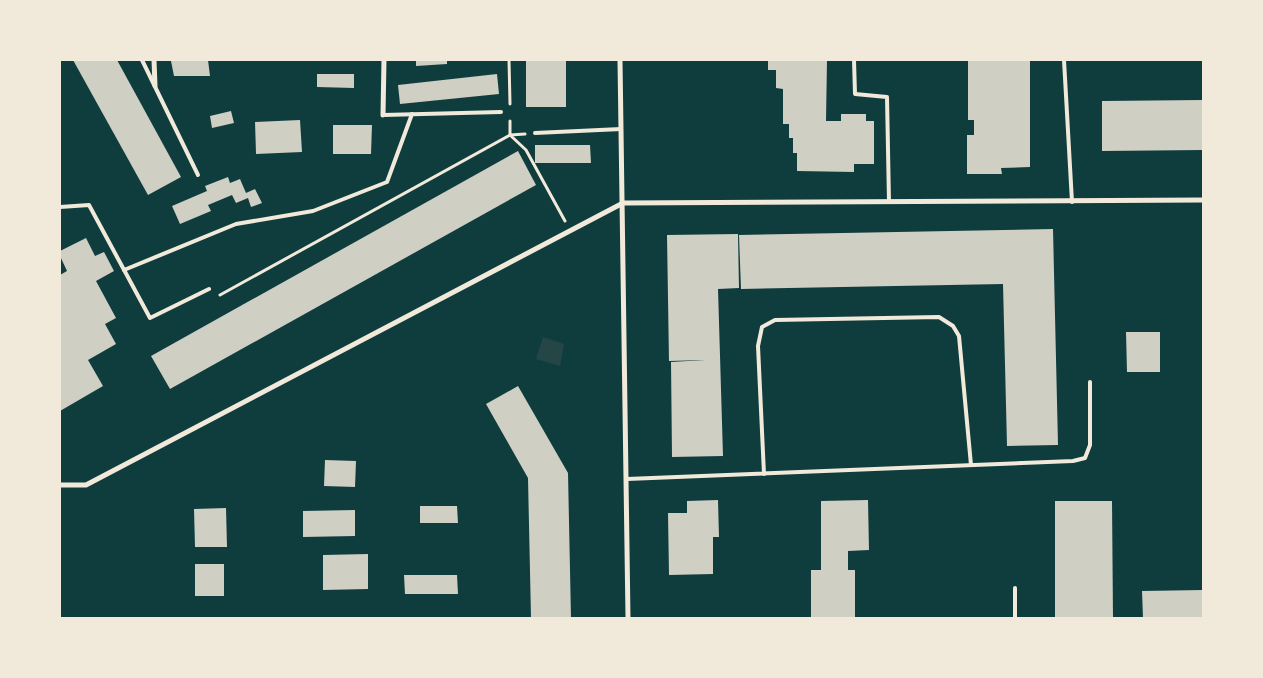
<svg xmlns="http://www.w3.org/2000/svg" width="1263" height="678" viewBox="0 0 1263 678" font-family="Arial,sans-serif">
	<rect width="100%" height="100%" fill="#0f3d3e"/>
	<path fill="#244646" d="M543,337l21,7 -4,22 -24,-7z"/>
	<g fill="#cfcfc3">
		<path d="M73,60h44l64,117 -33,18z"/>
		<path d="M208,60l2,16h-36l-3,-15z"/>
		<path d="M416,60h31v4l-31,2z"/>
		<rect x="526" y="60" width="40" height="47"/>
		<path d="M768,60h59l-1,61h15v-7h25v7h8v43h-20v8l-57,-1v-18h-4v-15h-4v-14h-6v-35l-7,-1v-18h-8z"/>
		<path d="M968,60h62v107l-29,1 1,6h-35v-39h7v-15h-6z"/>
		<path d="M317,74h37v14l-37,-1z"/>
		<path d="M497,74l2,20 -99,10 -2,-19z"/>
		<path d="M1203,100v50l-101,1v-50z"/>
		<path d="M231,111l3,12 -22,5 -2,-12z"/>
		<path d="M300,120l2,32 -46,2 -1,-32z"/>
		<path d="M333,125h39l-1,29h-38z"/>
		<path d="M535,145h55l1,18h-56z"/>
		<path d="M518,151l18,34 -366,204 -19,-33z"/>
		<path d="M228,177l2,6 10,-4 6,14 9,-4 7,14 -11,4 -3,-9 -12,5 -4,-8 -24,10 3,6 -31,13 -8,-18 35,-15 -2,-5z"/>
		<path d="M1053,229l5,216 -51,1 -4,-162 -262,5 -2,-54z"/>
		<path d="M738,234l1,54 -21,1 5,167 -51,1 -1,-95 34,-2 -36,1 -2,-126z"/>
		<path d="M86,238l9,18 9,-4 10,19 -18,10 20,37 -11,6 11,20 -28,16 15,26 -43,25v-136l7,-4 -7,-15v-5z"/>
		<path d="M1126,332h34v40h-33z"/>
		<path d="M518,386l50,87 3,145h-40l-3,-140 -42,-74z"/>
		<path d="M325,460l31,1 -1,26 -31,-1z"/>
		<path d="M718,500l1,37h-6v37l-44,1 -1,-62h19v-12z"/>
		<path d="M868,500l1,50 -21,1v19h7v48h-44v-48h10v-69z"/>
		<path d="M1055,501h57l1,117h-58z"/>
		<path d="M420,506h37l1,17h-38z"/>
		<path d="M226,508l1,39h-32l-1,-38z"/>
		<path d="M355,510v26l-52,1v-26z"/>
		<path d="M368,554v35l-45,1v-35z"/>
		<rect x="195" y="564" width="29" height="32"/>
		<path d="M404,575h53l1,19h-53z"/>
		<path d="M1203,590v28h-60l-1,-27z"/>
	</g>
	<g fill="none" stroke-linecap="round" stroke-linejoin="round">
		<g stroke="#f1e9da" stroke-width="3">
			<path d="M509,60l1,44"/>
			<path d="M510,121v14l15,-1"/>
			<path d="M220,295l290,-160 16,15 39,71"/>
		</g>
		<g stroke="#f1e9da" stroke-width="4">
			<path d="M142,60l56,115"/>
			<path d="M854,60l1,34 32,3 2,105"/>
			<path d="M1064,60l8,142"/>
			<path d="M383,115l118,-3"/>
			<path d="M535,133l86,-4"/>
			<path d="M60,207l29,-2 61,113 59,-29"/>
			<path d="M124,270l112,-46 77,-13 74,-29 25,-68"/>
			<path d="M764,474l-6,-128 4,-19 13,-7 164,-3 14,9 6,10 12,129"/>
			<path d="M627,479l446,-18 12,-3 5,-13v-63"/>
			<path d="M1015,588v30"/>
		</g>
		<g stroke="#f1e9da" stroke-width="5">
			<path d="M154,60l1,26"/>
			<path d="M620,60l8,558"/>
			<path d="M383,115l1,-55"/>
			<path d="M60,485h26l537,-282 580,-3"/>
		</g>
	</g>
	<rect width="1263" height="678" fill="none" stroke="#f1e9da" stroke-width="122"/>
</svg>
